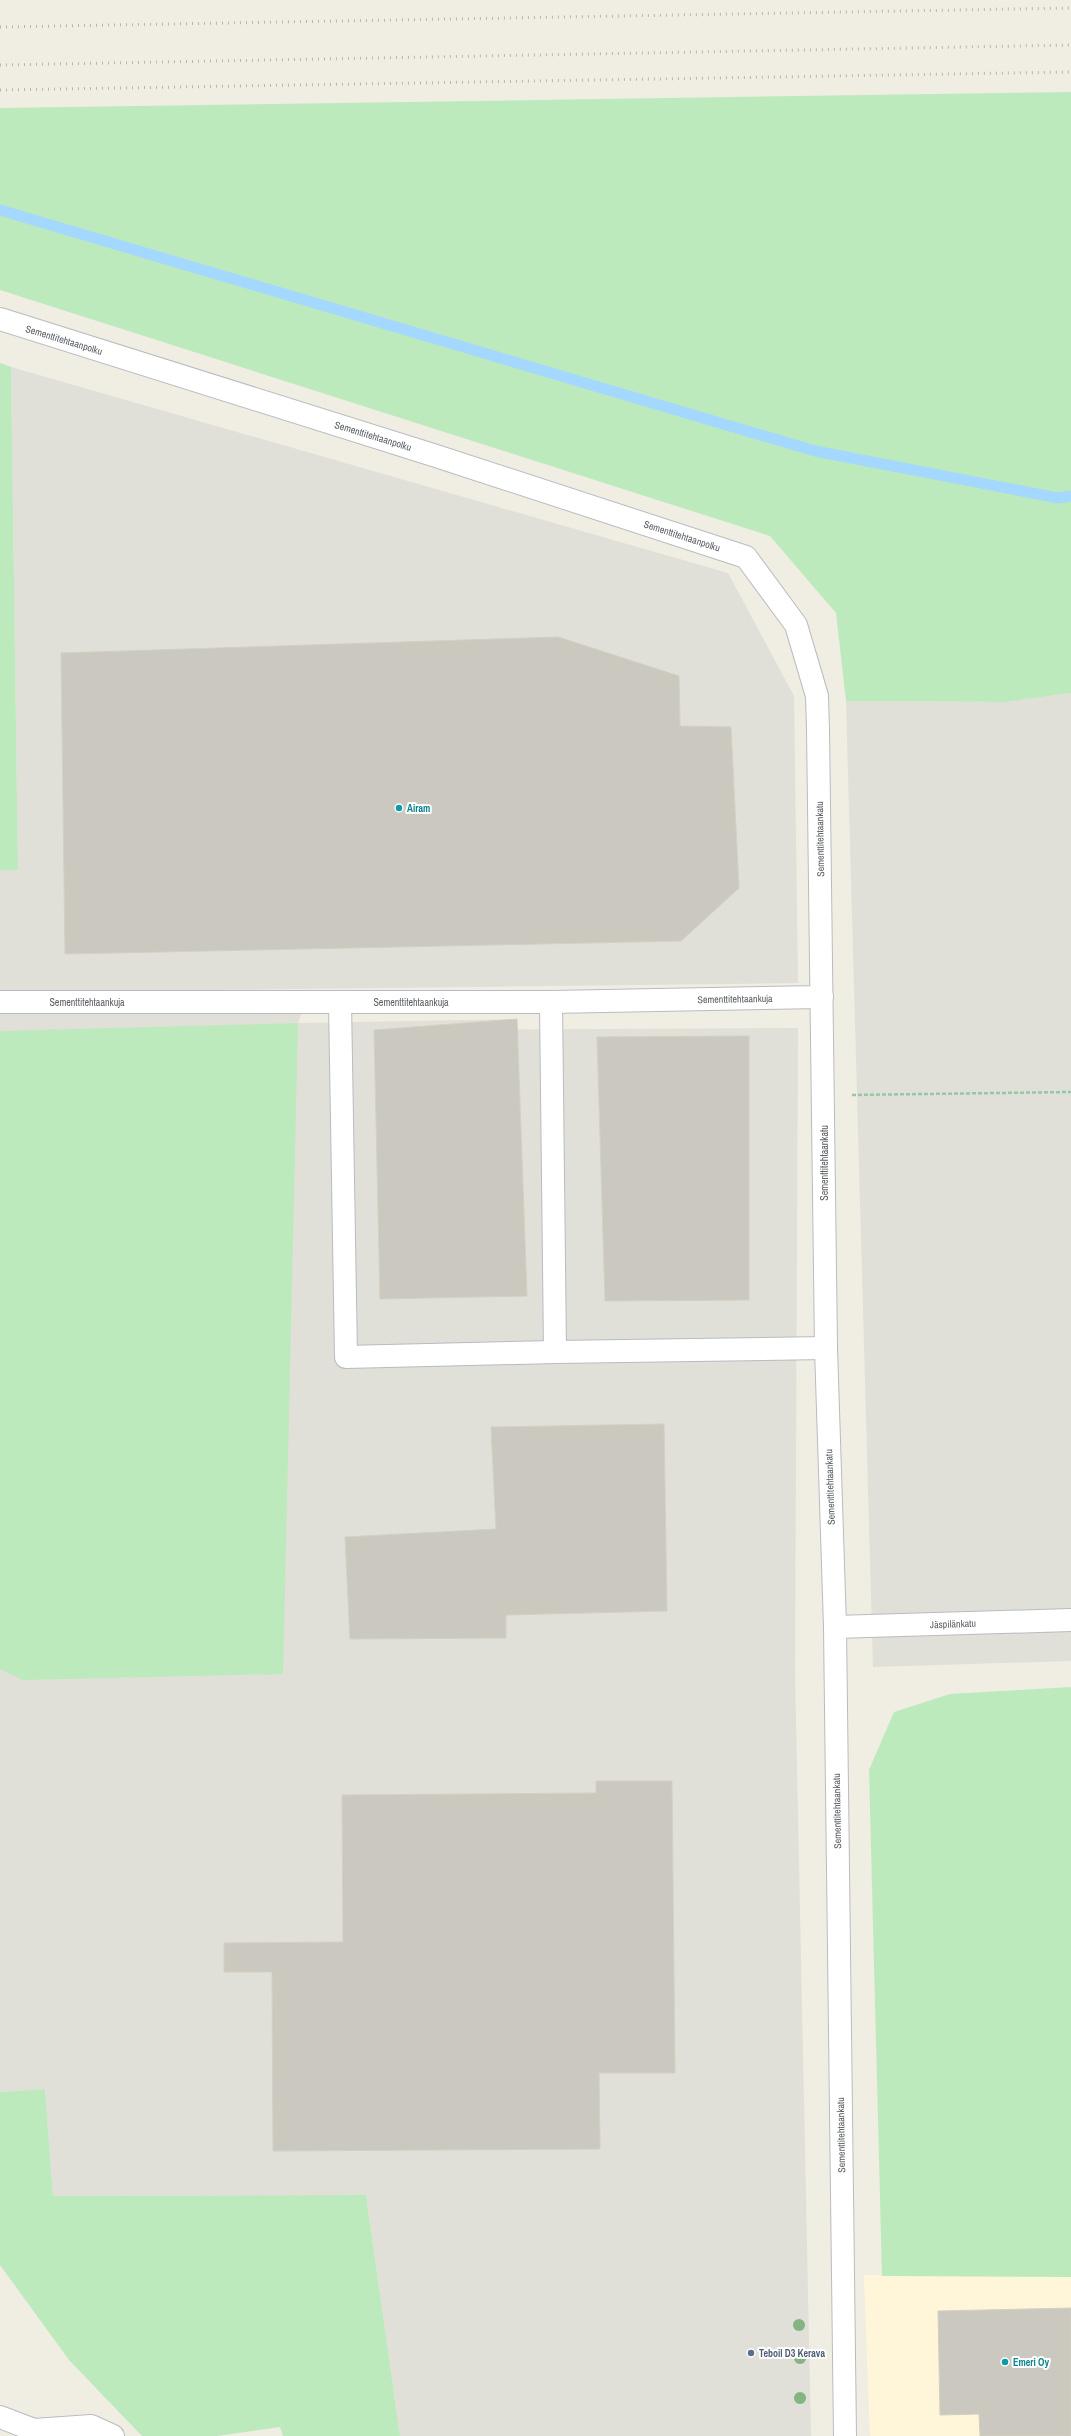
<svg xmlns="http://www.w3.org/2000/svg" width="1071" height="2436" viewBox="0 0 1071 2436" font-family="'Archivo Narrow',sans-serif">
	<rect width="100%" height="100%" fill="#f0ede3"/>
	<path fill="#fff6d9" d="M864,2275l207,2v159h-201z"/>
	<g fill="#e0dfd8">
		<path d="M11,367l717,206 66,123 4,287 -765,9 273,10 -8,21 219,-4 -134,11 415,-2 -3,645 16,763h-411l-34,-241 -313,1 -8,-107 -45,3v-1222h18z"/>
		<path d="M1071,693v968l-198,6 -27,-966 160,1z"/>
	</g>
	<g fill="#bdeabd">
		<path d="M1071,92v601l-65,9 -160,-1 -10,-88 -66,-77 -770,-246v-182z"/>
		<path d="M0,363l11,4 7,503h-18z"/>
		<path d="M298,1023l-15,651 -260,6 -23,-11v-638z"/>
		<path d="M1071,1687v590l-189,-1 -13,-506 25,-58 56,-18z"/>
		<path d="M45,2089l8,107 313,-1 34,241h-117l-3,-9 -63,9h-75l-73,-76 -69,-95v-173z"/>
	</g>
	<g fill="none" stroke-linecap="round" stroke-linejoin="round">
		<path stroke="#a4d8ff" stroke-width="11" d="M0,210l815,241 243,47 13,-2"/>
	</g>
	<g fill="#cbc8c0" stroke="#d5cfc1">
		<path d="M558,637l121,39 1,50 51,1 8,161 -58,53 -616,13 -4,-301z"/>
		<path d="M517,1019l10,277 -147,3 -6,-269z"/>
		<path d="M749,1036v264l-144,1 -8,-264z"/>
		<path d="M664,1424l3,187 -161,4v23l-156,1 -5,-102 151,-8 -5,-102z"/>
		<path d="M596,1781h76l3,292h-76l1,76 -327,2 -1,-179h-48v-29l119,-1 -1,-147 254,-2z"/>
		<path d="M1071,2308v128h-91l-1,-22 -39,1 -2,-104z"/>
	</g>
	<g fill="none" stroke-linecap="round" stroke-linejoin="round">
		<g stroke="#b8bcc1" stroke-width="24">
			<g id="minor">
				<path d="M0,319l433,136 313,102 50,68 21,71 1,33 8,619 9,279 10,809"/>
				<path d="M0,1002h551l271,-5"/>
				<path d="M340,1002l6,355 209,-5"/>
				<path d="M551,1002l4,350 271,-4"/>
				<path d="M835,1627l236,-7"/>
				<path d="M0,2417l34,13 57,-4 22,10"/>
			</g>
		</g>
		<path stroke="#94c9a3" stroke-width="2.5" stroke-dasharray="4 2" stroke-linecap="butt" d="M852,1095l219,-3"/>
		<use href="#minor" stroke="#fff" stroke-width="22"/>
		<g stroke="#b5b6b7" stroke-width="3" stroke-dasharray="1 5" stroke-linecap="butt">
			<path d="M0,27l1071,-19"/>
			<path d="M0,65l1071,-20"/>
			<path d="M0,90l1071,-18"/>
		</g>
	</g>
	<g fill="#84b481">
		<circle cx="799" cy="2325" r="6"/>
		<circle cx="800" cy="2358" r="6"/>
		<circle cx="800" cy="2398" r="6"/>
	</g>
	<g fill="#0f9aa8" stroke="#fff" stroke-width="1.5">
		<circle cx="399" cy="808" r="4"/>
		<circle cx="1005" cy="2362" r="4"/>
	</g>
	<circle fill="#5c6f8a" stroke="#fff" stroke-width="1.5" cx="751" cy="2353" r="4"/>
	<g text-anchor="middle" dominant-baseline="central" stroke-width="4" stroke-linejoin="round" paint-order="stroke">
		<g font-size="10" fill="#5b6066" stroke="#fff">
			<text transform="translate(64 340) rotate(17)">Sementtitehtaanpolku</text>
			<text transform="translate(373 436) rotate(17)">Sementtitehtaanpolku</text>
			<text transform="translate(682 536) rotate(18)">Sementtitehtaanpolku</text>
			<text transform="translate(820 839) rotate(-91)">Sementtitehtaankatu</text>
			<text transform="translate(735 999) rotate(-1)">Sementtitehtaankuja</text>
			<text x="87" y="1002">Sementtitehtaankuja</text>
			<text x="411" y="1002">Sementtitehtaankuja</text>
			<text transform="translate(824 1163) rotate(-90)">Sementtitehtaankatu</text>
			<text transform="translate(830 1487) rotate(-92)">Sementtitehtaankatu</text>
			<text transform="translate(953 1624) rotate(-2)">Jäspilänkatu</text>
			<text transform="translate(837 1811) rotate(-91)">Sementtitehtaankatu</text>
			<text transform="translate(841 2135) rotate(-91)">Sementtitehtaankatu</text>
		</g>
		<g font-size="10" font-weight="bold" fill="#0d838f" stroke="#fff" text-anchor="start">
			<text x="407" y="808">Airam</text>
			<text x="1013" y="2362">Emeri Oy</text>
		</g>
		<g font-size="10" font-weight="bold" fill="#4e5e75" stroke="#fff" text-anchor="start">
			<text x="759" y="2353">Teboil D3 Kerava</text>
		</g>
	</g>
</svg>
